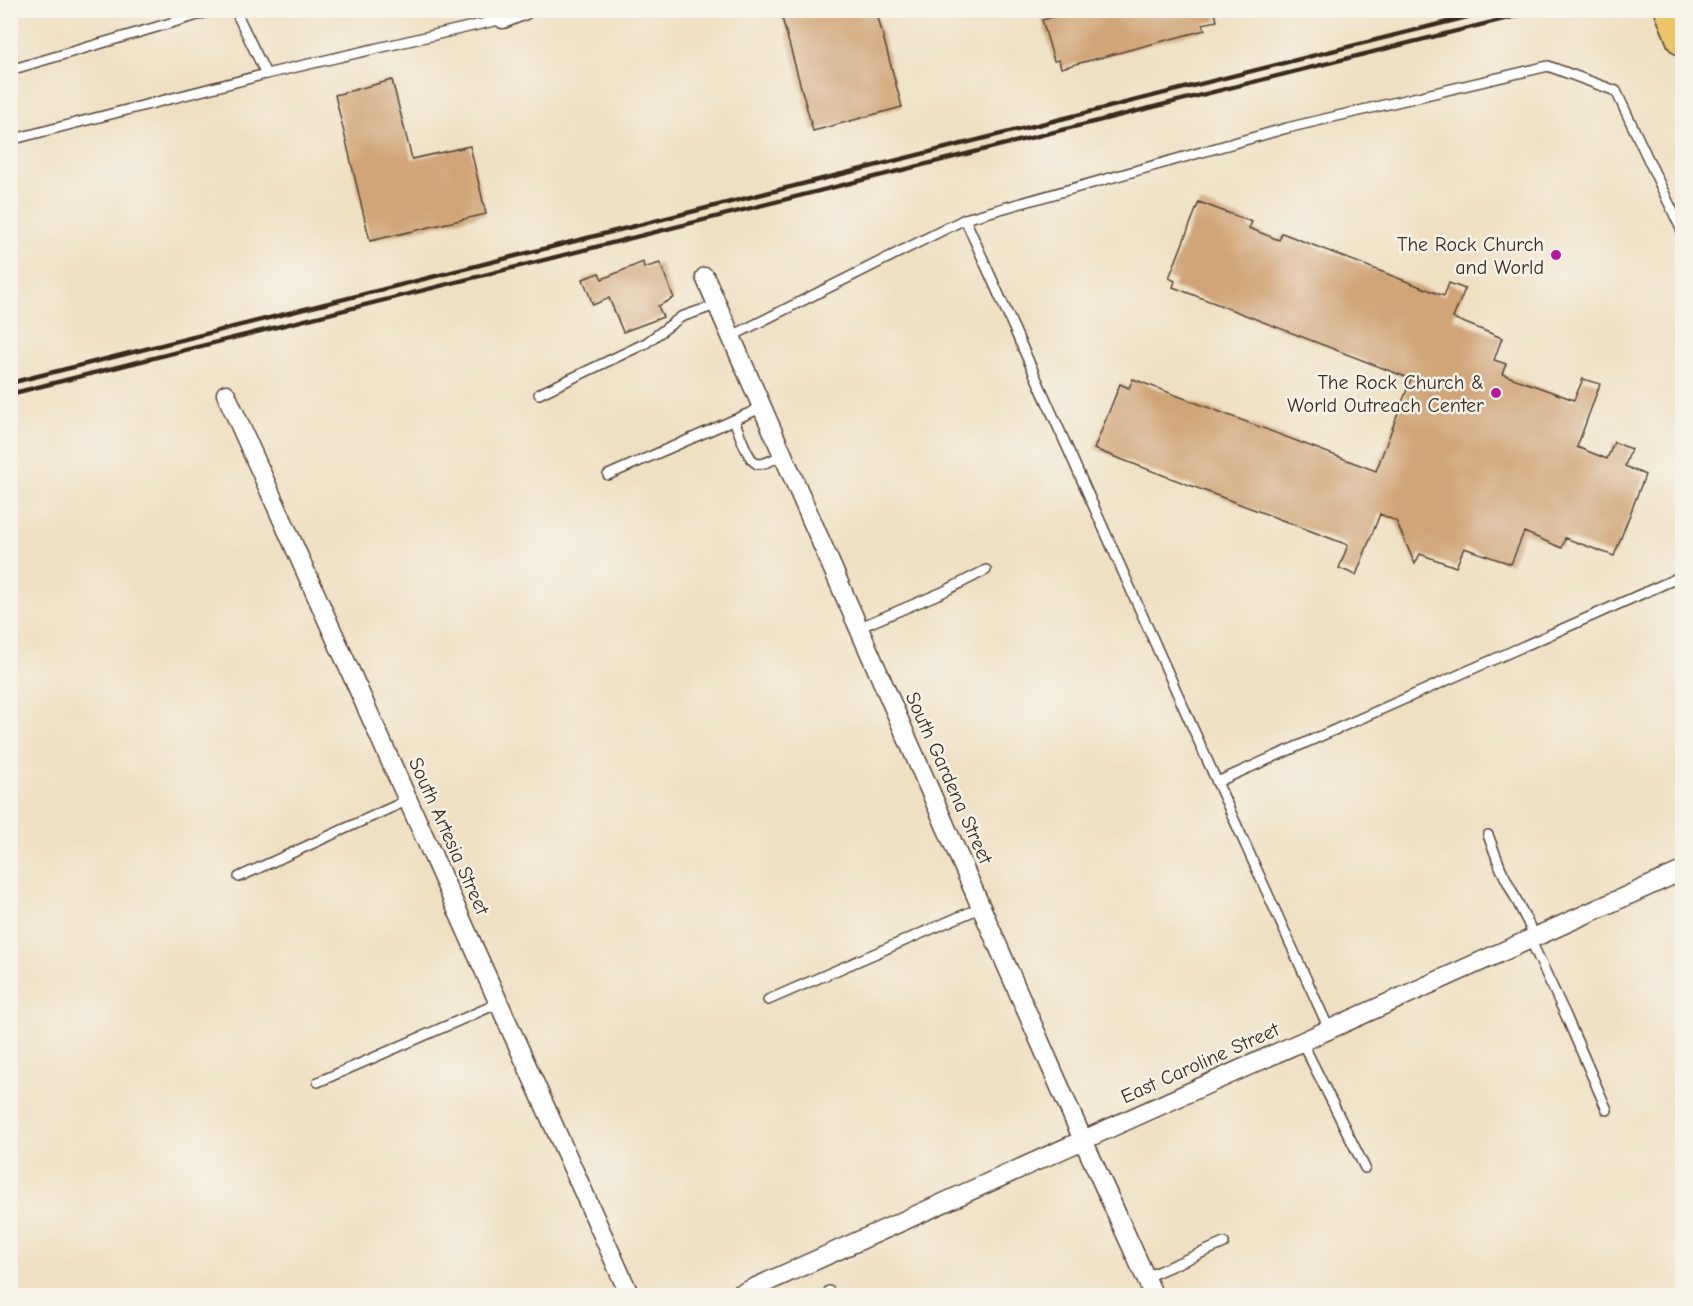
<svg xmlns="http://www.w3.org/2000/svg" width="1693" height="1306" viewBox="0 0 1693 1306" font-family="'Comic Neue',sans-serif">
	<rect width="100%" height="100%" fill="#f7f3e8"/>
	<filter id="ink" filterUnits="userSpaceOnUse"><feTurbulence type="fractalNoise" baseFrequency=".0167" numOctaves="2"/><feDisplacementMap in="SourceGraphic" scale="12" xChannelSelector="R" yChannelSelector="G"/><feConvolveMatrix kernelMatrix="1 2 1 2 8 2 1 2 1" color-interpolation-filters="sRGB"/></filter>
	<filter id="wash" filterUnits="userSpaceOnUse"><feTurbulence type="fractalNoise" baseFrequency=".008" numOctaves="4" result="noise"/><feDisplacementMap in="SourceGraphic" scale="24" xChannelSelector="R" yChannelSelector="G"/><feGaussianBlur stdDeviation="1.35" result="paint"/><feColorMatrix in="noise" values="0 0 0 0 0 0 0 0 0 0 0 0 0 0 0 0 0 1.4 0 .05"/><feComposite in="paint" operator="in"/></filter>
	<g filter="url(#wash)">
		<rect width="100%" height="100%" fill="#f0e0c2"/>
		<g id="blocks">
			<g fill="#d0a579">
				<path d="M795,10h81l26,97 -89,24 -32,-117z"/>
				<path d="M1078,10h136l3,11 -14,3 2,6 -144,38 -2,-8 -5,1 -12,-41z"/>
				<path d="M392,80l20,79 58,-13 16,68 -116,27 -35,-146z"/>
				<path d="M1199,202l53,20 -3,6 30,12 3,-7 162,63 5,-13 16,6 -12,29 49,20 -8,22 12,4 -4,10 72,26 9,-21 17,5 -23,63 30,12 7,-17 17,7 -6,17 20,9 -31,81 -49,-18 -3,10 -38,-16 -13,32 -47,-16 -8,19 -36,-13 -5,10 -19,-43 -16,-7 -24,61 -17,-7 9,-23 -254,-96 26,-65 9,4 4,-9 243,92 35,-92 -238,-92 2,-6 -6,-3z"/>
				<path d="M643,262l1,6 16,-5 14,35 -16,8 5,11 -40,15 -14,-34 -16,7 -10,-26 16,-6 3,6z"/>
			</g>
		</g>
	</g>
	<g filter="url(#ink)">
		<use href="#blocks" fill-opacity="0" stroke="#564537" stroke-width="1.5"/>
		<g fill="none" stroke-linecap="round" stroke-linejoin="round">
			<g stroke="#564537" stroke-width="12">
				<g id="lane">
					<path d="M235,10l31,64"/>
					<path d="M10,70l205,-60"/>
					<path d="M10,140l256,-66 237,-55"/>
					<path d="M965,219l252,563"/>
					<path d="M730,337l235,-118 322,-91 261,-62 68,25 66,140"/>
					<path d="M539,394l107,-51 35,-26 35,-12"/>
					<path d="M734,420c4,9 15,45 25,44 8,0 16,-6 23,-9"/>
					<path d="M608,475l153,-67"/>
					<path d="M858,628l85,-36 43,-22"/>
					<path d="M1488,835l13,34 34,68"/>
					<path d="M239,877l169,-77"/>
					<path d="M1530,939l36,77 41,94"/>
					<path d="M768,1000l214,-93"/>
					<path d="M1329,1029l-112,-247 465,-206"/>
					<path d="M1302,1042l63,126"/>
					<path d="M318,1082l181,-79"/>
					<path d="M1146,1277l78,-34"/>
					<path d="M829,1291l2,5"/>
				</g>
			</g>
			<g stroke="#564537" stroke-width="21">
				<g id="street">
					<path d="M503,19l22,-9"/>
					<path d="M705,277l378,863 71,156"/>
					<path d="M226,394l404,902"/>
					<path d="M736,1296l946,-425"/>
				</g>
			</g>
			<g stroke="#564537" stroke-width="33">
				<path id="primary" d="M1670,10l12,30"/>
			</g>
			<path stroke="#564537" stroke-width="3" stroke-dasharray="4.5 4.5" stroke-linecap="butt" d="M1677,1296l5,-3"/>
			<use href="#lane" stroke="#fff" stroke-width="9"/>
			<use href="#street" stroke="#fff" stroke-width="18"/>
			<use href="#primary" stroke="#ecc569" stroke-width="30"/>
			<g stroke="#3b2a1e" stroke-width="4.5">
				<path d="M10,383l1485,-373"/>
				<path d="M10,394l1530,-384"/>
			</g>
		</g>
	</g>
	<g fill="#b5179e" stroke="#f7f3e8" stroke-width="2">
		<circle cx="1556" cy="255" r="6"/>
		<circle cx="1496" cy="393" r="6"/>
	</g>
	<g text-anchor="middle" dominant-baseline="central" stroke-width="5" stroke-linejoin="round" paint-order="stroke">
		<g font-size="20" fill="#3b2a1e" stroke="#f7f3e8" text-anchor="end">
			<text x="1544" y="244">The Rock Church<tspan x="1544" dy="23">and World</tspan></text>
			<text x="1484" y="382">The Rock Church &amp;<tspan x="1484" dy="23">World Outreach Center</tspan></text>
		</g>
		<g font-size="20" fill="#3b2a1e" stroke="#f7f3e8">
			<text transform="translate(949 778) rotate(66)">South Gardena Street</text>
			<text transform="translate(449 836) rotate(66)">South Artesia Street</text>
			<text transform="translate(1200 1063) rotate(-24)">East Caroline Street</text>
		</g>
	</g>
	<rect width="1693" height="1306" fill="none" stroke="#f7f3e8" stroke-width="36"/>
</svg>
